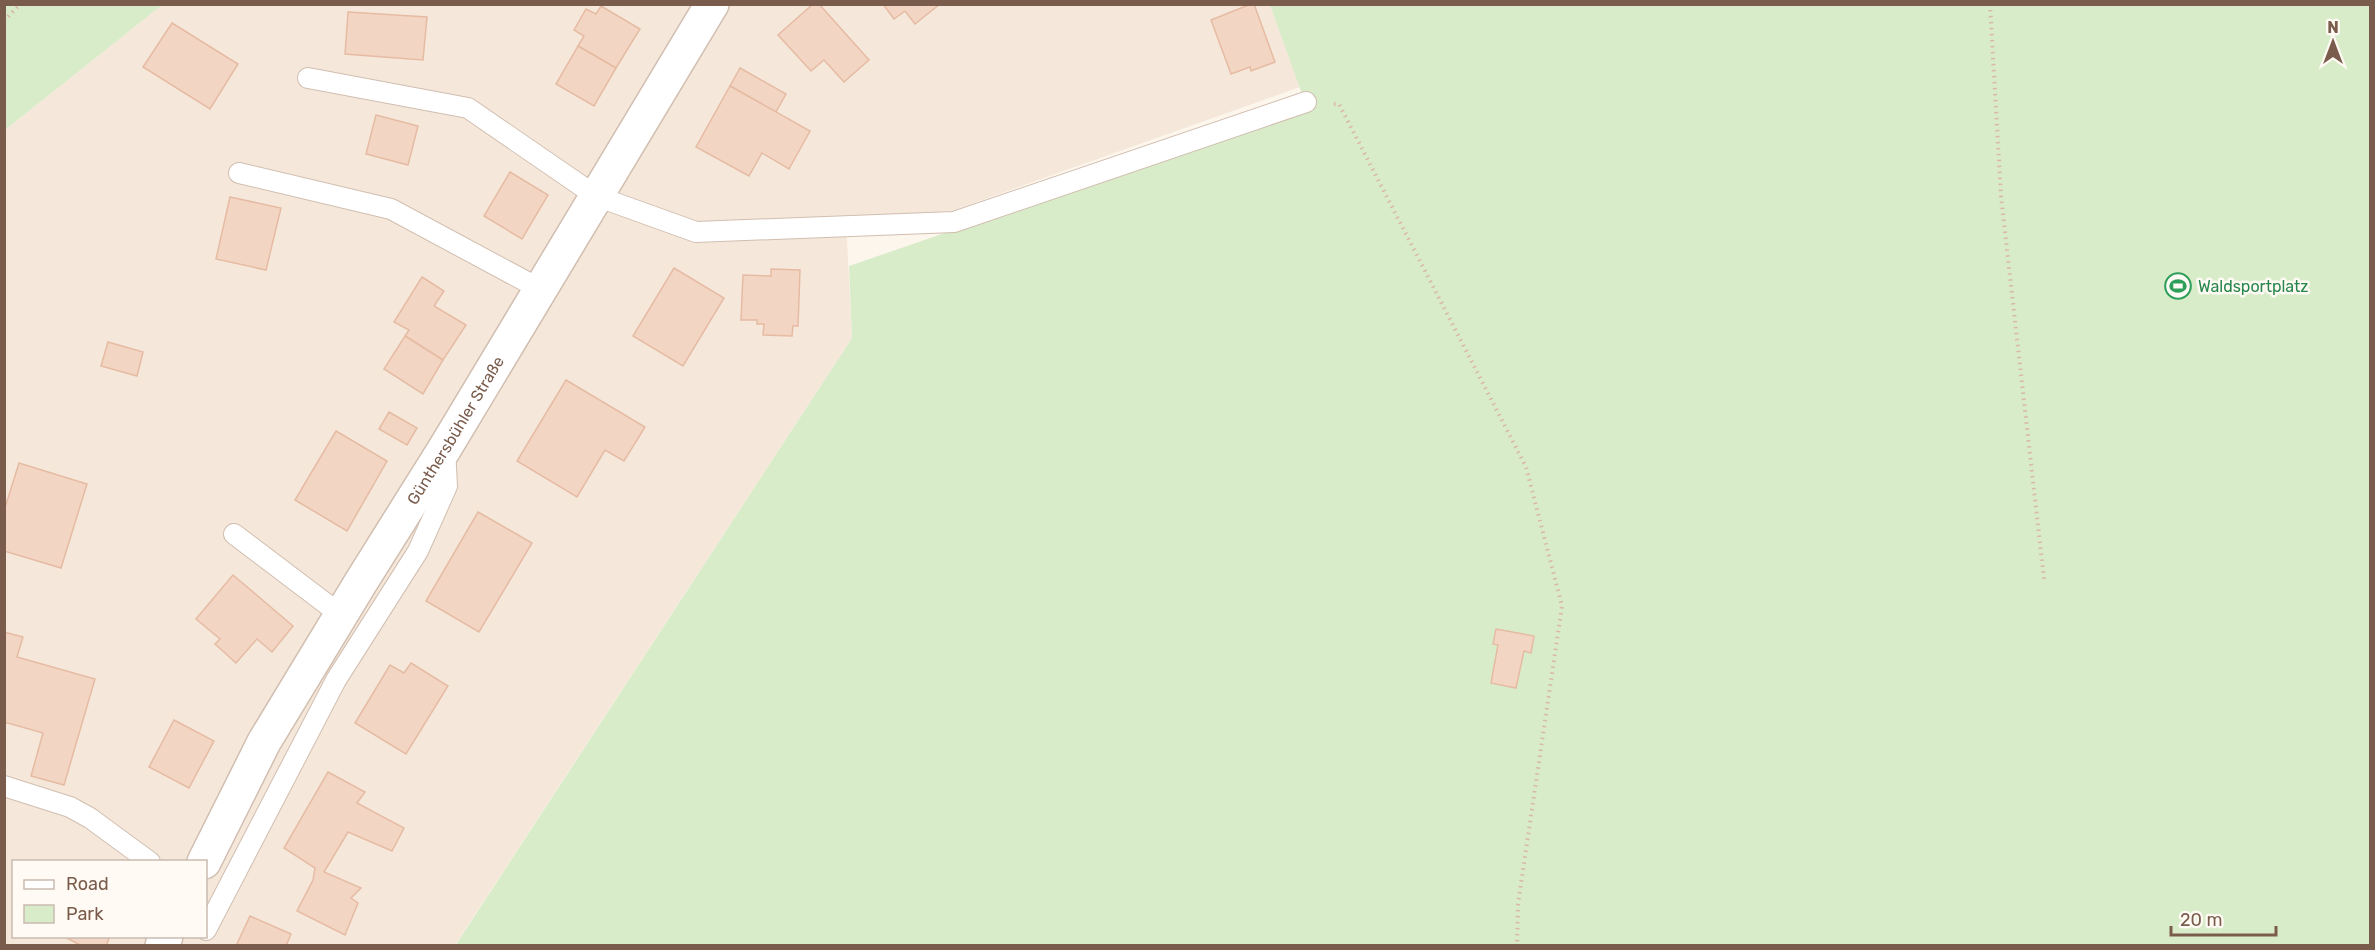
<svg xmlns="http://www.w3.org/2000/svg" width="2375" height="950" viewBox="0 0 2375 950" font-family="Rubik,sans-serif">
	<rect width="100%" height="100%" fill="#fdf6ec"/>
	<path fill="#f5e8da" fill-rule="evenodd" d="M162,5h1108l30,82 -349,124 -105,9 6,118 -397,607 -450,1v-816zM14,862h192v74h-192z"/>
	<g fill="#d8ecc9">
		<path d="M5,4h157v1l-157,125z"/>
		<path d="M1270,5h1100v940l-1915,1 397,-608 -3,-72 458,-158z"/>
	</g>
	<g fill="#f3d5c3" stroke="#e6bba3" stroke-width="1.5">
		<path d="M813,4h6l50,56 -25,22 -20,-22 -13,11 -33,-36z"/>
		<path d="M883,4h57l-25,20 -10,-13 -11,8z"/>
		<path d="M1251,4h3l21,58 -24,9 -1,-4 -19,7 -20,-54z"/>
		<path d="M601,6l39,23 -24,39 -38,-22 6,-10 -10,-6 12,-21 10,5z"/>
		<path d="M348,12l79,5 -4,43 -78,-6z"/>
		<path d="M172,23l66,41 -28,45 -67,-42z"/>
		<path d="M578,46l38,22 -22,38 -38,-22z"/>
		<path d="M740,68l46,26 -10,18 -46,-26z"/>
		<path d="M730,86l80,45 -21,38 -27,-16 -13,23 -53,-29z"/>
		<path d="M376,115l42,11 -10,39 -42,-11z"/>
		<path d="M510,172l38,23 -26,44 -38,-23z"/>
		<path d="M230,197l51,11 -15,62 -50,-11z"/>
		<path d="M674,268l50,30 -41,68 -50,-30z"/>
		<path d="M771,269l29,1 -2,56h-5l-1,10 -29,-1 1,-11h-7v-4h-16l2,-45 28,1z"/>
		<path d="M422,277l22,14 -10,15 32,19 -23,35 -38,-24 4,-6 -15,-8z"/>
		<path d="M405,336l38,24 -20,34 -39,-25z"/>
		<path d="M108,342l35,10 -6,24 -36,-10z"/>
		<path d="M566,380l79,47 -21,34 -19,-11 -28,47 -60,-36z"/>
		<path d="M389,412l28,16 -10,17 -28,-16z"/>
		<path d="M336,431l51,30 -40,70 -52,-31z"/>
		<path d="M19,463l68,21 -26,84 -57,-17v-40z"/>
		<path d="M478,512l54,31 -53,89 -53,-31z"/>
		<path d="M233,575l60,51 -21,26 -15,-13 -21,24 -21,-19 5,-5 -24,-20z"/>
		<path d="M1496,629l38,7 -3,17 -7,-2 -8,37 -25,-5 7,-38 -5,-1z"/>
		<path d="M4,632l19,5 -6,20 78,22 -31,106 -33,-9 12,-43 -39,-11z"/>
		<path d="M411,663l37,23 -42,68 -51,-31 35,-58 14,8z"/>
		<path d="M174,720l40,21 -25,47 -40,-21z"/>
		<path d="M328,772l37,20 -8,11 47,25 -12,23 -44,-19 -24,40 37,16 -10,10 7,5 -13,32 -48,-24 16,-31 2,-12 -31,-20z"/>
		<path d="M250,916l41,18 -5,12h-50z"/>
		<path d="M63,936h47l-4,10h-24z"/>
	</g>
	<g fill="none" stroke-linecap="round" stroke-linejoin="round">
		<g stroke="#d1beb0" stroke-width="22">
			<g id="lane">
				<path d="M308,78l160,30 128,88 100,36 258,-10 352,-120"/>
				<path d="M239,173l152,36 149,80"/>
				<path d="M234,534l107,81"/>
				<path d="M4,786l66,21 20,11 60,44"/>
				<path d="M206,930l130,-250 82,-129 29,-65 -2,-37"/>
			</g>
		</g>
		<g stroke="#d1beb0" stroke-width="36">
			<g id="street">
				<path id="s1" d="M204,862l60,-120 97,-160 84,-134 267,-444"/>
				<path d="M162,946l4,-10"/>
			</g>
		</g>
		<g stroke="#d9b8a5" stroke-width="4" stroke-dasharray="1.5 4.5" stroke-linecap="butt">
			<path d="M1990,4l11,192 43,383"/>
			<path d="M4,21l16,-17"/>
			<path d="M1334,104h5l187,363 36,139 -44,298 -1,42"/>
		</g>
		<use href="#lane" stroke="#fff" stroke-width="20"/>
		<use href="#street" stroke="#fff" stroke-width="33"/>
	</g>
	<defs>
		<g id="stadium-ring" transform="scale(1.35)"><circle r="9.5" fill="#fffaf3" stroke="#2e9e5b" stroke-width="1.5"/><path d="M0-5a6.5 5 0 1 0 0 10a6.5 5 0 1 0 0-10ZM-3.5-1.8h7v3.6h-7Z" fill="#2e9e5b"/></g>
	</defs>
	<g fill-rule="evenodd">
		<use href="#stadium-ring" x="2178" y="286"/>
	</g>
	<g text-anchor="middle" dominant-baseline="central" stroke-width="5" stroke-linejoin="round" paint-order="stroke">
		<g font-size="16" fill="#27864d" stroke="#fffaf3" text-anchor="start">
			<text x="2198" y="286">Waldsportplatz</text>
		</g>
		<g font-size="16" fill="#7a5c4d" stroke="#fffaf3">
			<text stroke="none"><textPath href="#s1" startOffset="500">Günthersbühler Straße</textPath></text>
		</g>
	</g>
	<rect width="2375" height="950" fill="none" stroke="#7a5c4d" stroke-width="12"/>
	<rect x="12" y="860" width="195" height="78" fill="#fffaf3" stroke="#cabbb1" stroke-width="1.5"/>
	<rect x="24" y="880" width="30" height="9" fill="#ffffff" stroke="#cabbb1" stroke-width="1.5"/>
	<text x="66" y="890" font-size="18" fill="#7a5c4d">Road</text>
	<rect x="24" y="905" width="30" height="18" fill="#d8ecc9" stroke="#cabbb1" stroke-width="1.5"/>
	<text x="66" y="920" font-size="18" fill="#7a5c4d">Park</text>
	<g transform="translate(2333 42)" stroke="#fffaf3" stroke-width="4.5" paint-order="stroke">
	<path d="M0-4.5L10 22L0 15L-10 22Z" fill="#7a5c4d"/>
	<text y="-9" font-size="16" font-weight="bold" text-anchor="middle" fill="#7a5c4d">N</text>
	</g>
	<path d="M2171 926v9h105v-9" fill="none" stroke="#7a5c4d" stroke-width="3"/>
	<text x="2180" y="926" font-size="18" fill="#7a5c4d" stroke="#fffaf3" stroke-width="4.5" paint-order="stroke">20 m</text>
</svg>
